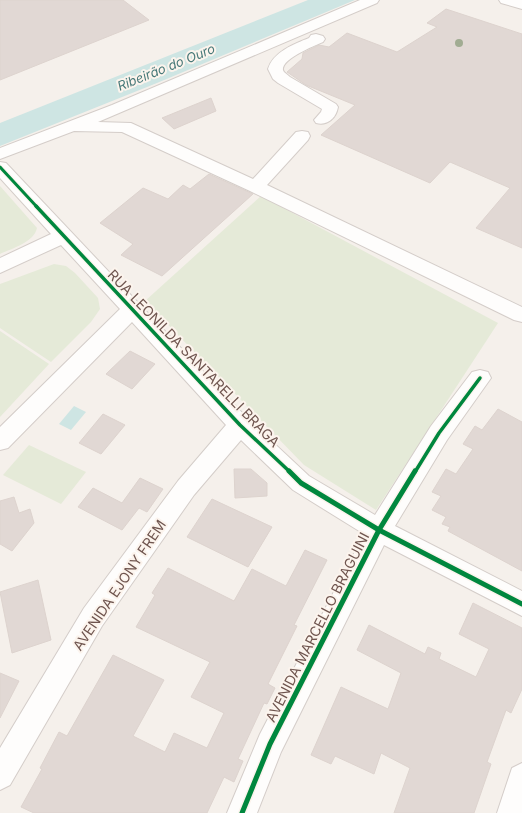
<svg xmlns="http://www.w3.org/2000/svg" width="522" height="813" viewBox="0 0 522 813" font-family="Inter,sans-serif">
	<rect width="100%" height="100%" fill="#f5f0eb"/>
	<g fill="#e5ead8">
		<path d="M0,186l37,42c-3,14 -24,20 -37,26z"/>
		<path d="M261,196l237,127 -122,187 -72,-45 -159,-164z"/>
		<path d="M54,264l12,2 9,7 23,25 2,11 -9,13 -40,40 -51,-34v-44z"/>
		<path d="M0,331l49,33 -49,53z"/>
		<path d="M29,445l57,27 -25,32 -58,-29z"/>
	</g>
	<g fill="#cee5e3">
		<path d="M308,0h47l-198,83 -157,63v-23z"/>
		<path d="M74,406l12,6 -15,18 -12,-6z"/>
	</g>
	<g fill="#e1d8d4" stroke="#ddd3ce">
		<path d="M0,0h123l26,20 -149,60z"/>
		<path d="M446,9l76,25v214l-46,-20 34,-40 -60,-26 -20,21 -109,-48 34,-30 -49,-20 -19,-13 15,-13 1,-6 16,-8 10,2 18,-14 50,19 40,-25 -10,-4z"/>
		<path d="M211,98l5,13 -42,18 -12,-11z"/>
		<path d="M209,174l44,20 -91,82 -41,-21 12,-11 -33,-21 43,-35 25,11 15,-14 7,4z"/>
		<path d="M130,351l25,13 -23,25 -26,-15z"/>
		<path d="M498,409l24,13v149l-74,-40 2,-4 -8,-3 4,-7 -14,-7 9,-14 -9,-4 14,-23 10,5 17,-25 -10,-5 12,-18 7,4z"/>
		<path d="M103,414l22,11 -24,29 -22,-11z"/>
		<path d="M234,469h17l16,14v13l-32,2z"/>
		<path d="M140,478l23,11 -16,23 -8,-4 -17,22 -44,-23 15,-19 29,15z"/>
		<path d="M14,497l5,16 11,-4 4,14 -22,28 -12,-7v-43z"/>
		<path d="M212,499l60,28 -24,40 -61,-30z"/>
		<path d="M305,550l22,10 -33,65 3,1 -29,58 7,4 -8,16 -3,-1 -26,56 5,2 -9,21 -10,-5 -17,36h-173l-13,-6 21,-38 -2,-1 19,-36 8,4 46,-81 51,25 -31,56 32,16 9,-19 33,15 17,-35 -33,-16 19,-35 -74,-35 19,-32 -3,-2 16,-25 66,33 18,-32 34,17z"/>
		<path d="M38,580l13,60 -39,13 -12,-61z"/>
		<path d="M473,603l49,25v61l-11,24 -5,-3 -19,52 4,2 -17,49h-80l16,-45 -29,-15 -7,21 -39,-18 -4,8 -20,-9 30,-68 47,22 13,-36 -44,-23 12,-25 56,29 3,-7 13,6 -2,6 37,18 13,-28 -30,-15z"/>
		<path d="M0,673l19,8 -19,37z"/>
	</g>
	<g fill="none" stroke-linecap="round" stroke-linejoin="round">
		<g stroke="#d4cdc9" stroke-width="2">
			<g id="minor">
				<path d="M360,0h19l-2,3 -279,119 33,1 122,56 43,-47 6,-1 6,1 2,4 -2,4 -41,45 255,122v15l-8,-2 -264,-129 -128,-59 -48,-1 -74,28v-11l112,-43z"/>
				<path d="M499,0h23v9l-21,-6z"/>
				<path d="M316,34l7,2 2,3 -2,3c-7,3 -47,19 -39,30 2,2 4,3 6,5l46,27 2,3c-2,11 -10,19 -22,16l-2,-3 7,-8 1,-3 -44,-26 -5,-4 -5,-10c5,-17 26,-25 41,-31l2,-3z"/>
				<path d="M0,162l6,1 242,256 61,57 66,39 56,-89 41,-54 8,-2 8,2 3,6 -44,62 -52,86 127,65v25l-138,-71 -103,207 -24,61h-30l33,-79 104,-200 -71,-44 -52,-50 -47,55 -92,131 -92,159 -10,5v-42l84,-140 94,-127 48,-56 -94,-103 -124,126 -8,2v-23l120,-118 -59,-64 -61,28v-15l51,-24 -51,-56z"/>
				<path d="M522,763v50h-25l15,-45z"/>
			</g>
		</g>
		<use href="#minor" fill="#fefdfc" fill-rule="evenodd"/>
		<g stroke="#fcf4ed" stroke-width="5">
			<path id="cycleway-far2" d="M0,167l37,40"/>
		</g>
		<g stroke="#fcf4ed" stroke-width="6">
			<g id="cycleway-far1">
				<path d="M36,206l204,219 50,47"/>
				<path d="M415,472l24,-39 41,-55"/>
			</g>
		</g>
		<g stroke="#fcf4ed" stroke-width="8">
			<g id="cycleway">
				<path d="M289,471l12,12 78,47 143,74"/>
				<path d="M242,813l28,-69 109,-214 36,-59"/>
			</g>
		</g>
		<use href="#cycleway-far2" stroke="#00873e" stroke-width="3"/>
		<use href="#cycleway-far1" stroke="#00873e" stroke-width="3.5"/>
		<use href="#cycleway" stroke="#00873e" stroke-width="5"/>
	</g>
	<circle fill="#a1ac92" cx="459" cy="43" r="4"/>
	<g text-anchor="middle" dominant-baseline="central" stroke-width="4" stroke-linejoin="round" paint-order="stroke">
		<g font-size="13" font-style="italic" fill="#487979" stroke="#fcf4ed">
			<text transform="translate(166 67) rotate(-22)">Ribeirão do Ouro</text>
		</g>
		<g font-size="14" fill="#6f554f" stroke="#fcf4ed">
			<text transform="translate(194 358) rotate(46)">RUA LEONILDA SANTARELLI BRAGA</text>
			<text transform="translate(119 585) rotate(-56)">AVENIDA EJONY FREM</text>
			<text transform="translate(317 627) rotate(-63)">AVENIDA MARCELLO BRAGUINI</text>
		</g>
	</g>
</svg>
